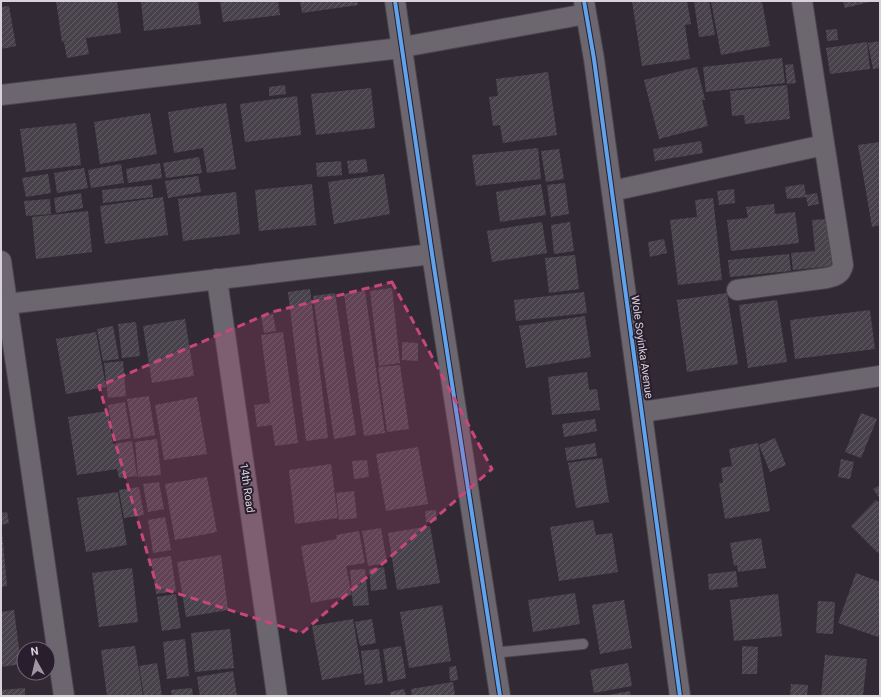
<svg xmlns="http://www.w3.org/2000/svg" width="881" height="697" viewBox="0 0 881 697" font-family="Roboto,sans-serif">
	<defs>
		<pattern id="building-hatch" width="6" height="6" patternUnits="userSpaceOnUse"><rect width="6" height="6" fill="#48434b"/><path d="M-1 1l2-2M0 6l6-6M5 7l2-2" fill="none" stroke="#625d64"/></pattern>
	</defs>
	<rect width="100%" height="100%" fill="#312a34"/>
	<g fill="url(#building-hatch)">
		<path d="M56,1h61l4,32 -35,5 3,16 -22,4 -3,-16 14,-3 -16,3z"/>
		<path d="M141,1h57l3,23 -57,7z"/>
		<path d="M220,1h58l2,14 -57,7z"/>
		<path d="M300,1h57l1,4 -56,8z"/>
		<path d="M632,1h55l4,23 -6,1 5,34 -48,7z"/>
		<path d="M694,1h15l6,34 -16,2z"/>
		<path d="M711,1h51l8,45 -49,9z"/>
		<path d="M843,1h26v1l-24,6z"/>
		<path d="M9,6l7,40 -15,3v-42z"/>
		<path d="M837,29l1,11 -11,1 -1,-11z"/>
		<path d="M880,41v27l-7,1 -5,-26z"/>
		<path d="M867,42l3,27 -40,5 -4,-26z"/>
		<path d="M782,58l3,25 -79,9 -3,-25z"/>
		<path d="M793,64l3,19 -9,1 -2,-19z"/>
		<path d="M697,67l8,33h-3l6,26 -49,13 -15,-59z"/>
		<path d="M548,72l9,63 -54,8 -3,-18 -7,1 -4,-29 9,-1 -2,-17z"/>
		<path d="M285,85l1,9 -17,2v-9z"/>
		<path d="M787,85l3,34 -45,5 -1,-9 -12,1 -2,-25z"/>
		<path d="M371,88l4,40 -59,7 -5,-41z"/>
		<path d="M297,96l4,39 -56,7 -5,-38z"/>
		<path d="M226,103l10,66 -29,4 -4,-25 -29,5 -6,-41z"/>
		<path d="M150,113l7,41 -57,10 -6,-42z"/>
		<path d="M76,123l5,42 -55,7 -6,-43z"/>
		<path d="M701,141l2,12 -48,8 -2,-12z"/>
		<path d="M880,142v83l-8,2 -14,-82z"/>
		<path d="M538,148l3,31 -65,7 -4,-31z"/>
		<path d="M559,149l5,30 -18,3 -5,-31z"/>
		<path d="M199,157l3,16 -36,5 -3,-15z"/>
		<path d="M366,159l2,13 -19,2 -2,-13z"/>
		<path d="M341,161l1,14 -25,2 -1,-14z"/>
		<path d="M160,163l2,15 -34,5 -2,-14z"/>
		<path d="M121,164l3,19 -33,5 -3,-18z"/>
		<path d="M84,168l4,20 -31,5 -3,-20z"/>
		<path d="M48,174l3,19 -25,4 -4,-19z"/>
		<path d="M384,174l6,40 -56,10 -6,-42z"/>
		<path d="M198,176l3,16 -33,6 -3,-17z"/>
		<path d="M565,183l4,31 -18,3 -4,-32z"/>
		<path d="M312,184l4,41 -57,6 -4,-41z"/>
		<path d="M541,184l5,31 -46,7 -4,-30z"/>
		<path d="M804,184l2,11 11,-2 2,11 -11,2 -2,-9 -19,2 -2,-12z"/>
		<path d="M152,185l1,12 -50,6 -1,-13z"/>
		<path d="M734,189l1,14 -16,2 -2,-14z"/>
		<path d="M236,192l4,42 -57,7 -5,-42z"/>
		<path d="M81,193l2,15 -27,5 -2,-15z"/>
		<path d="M163,197l5,38 -63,9 -5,-38z"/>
		<path d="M713,198l9,82 -44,5 -8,-65 27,-3 -2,-17z"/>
		<path d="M50,199l1,15 -25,2 -2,-15z"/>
		<path d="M774,204l1,10 20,-2 4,31 -68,8 -4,-31 21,-2 -2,-11z"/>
		<path d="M88,211l4,41 -56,7 -4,-42z"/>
		<path d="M828,219l5,47 -40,4 -2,-17 24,-2 -3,-31z"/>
		<path d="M542,222l5,31 -55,9 -5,-31z"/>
		<path d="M570,222l4,29 -20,3 -3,-29z"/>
		<path d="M664,239l3,14 -17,4 -2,-15z"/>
		<path d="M789,254l2,17 -61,6 -2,-17z"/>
		<path d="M575,255l4,34 -30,4 -4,-35z"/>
		<path d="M392,288l8,75 -21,3 -9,-75z"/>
		<path d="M310,289l18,149 -22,3 -18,-149z"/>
		<path d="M365,291l20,142 -21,3 -20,-142z"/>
		<path d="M584,292l3,21 -71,8 -2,-21z"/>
		<path d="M335,293l21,142 -22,4 -21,-143z"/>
		<path d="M727,293l11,71 -51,8 -10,-72z"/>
		<path d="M777,300l10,62 -39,6 -9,-63z"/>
		<path d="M870,310l5,39 -80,10 -5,-39z"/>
		<path d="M273,314l3,17 -12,2 -3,-17z"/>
		<path d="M585,316l6,41 -65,11 -7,-42z"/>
		<path d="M185,319l9,57 -42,7 -9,-57z"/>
		<path d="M136,322l4,34 -18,2 -4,-34z"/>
		<path d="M113,326l6,33 -16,2 -6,-32z"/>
		<path d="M96,332l10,55 -40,7 -10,-55z"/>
		<path d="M283,332l15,111 -23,3 -3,-21 -15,2 -3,-22 16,-2 -9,-68z"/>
		<path d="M402,342l16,1v18l-16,-1z"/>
		<path d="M123,361l3,35 -18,2 -4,-35z"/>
		<path d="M400,365l9,64 -22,3 -9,-65z"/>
		<path d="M587,372l2,18 8,-1 3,21 -48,5 -4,-38z"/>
		<path d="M149,396l6,39 -21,4 -7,-40z"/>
		<path d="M197,397l10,57 -43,6 -9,-55z"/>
		<path d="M125,402l6,36 -17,3 -6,-36z"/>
		<path d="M108,411l5,33 19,-3 5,35 -18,2 -2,-9 -40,6 -9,-58z"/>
		<path d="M861,413l16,6 -16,39 -16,-6z"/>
		<path d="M595,419l2,12 -33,6 -2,-13z"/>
		<path d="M775,438l11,27 -16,7 -11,-27z"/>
		<path d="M157,439l4,36 -23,2 -3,-35z"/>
		<path d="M595,443l2,13 -30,5 -2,-13z"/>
		<path d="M758,443l12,68 -45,8 -6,-36h4l-2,-15 11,-2 -3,-17z"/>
		<path d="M418,447l10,57 -42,7 -10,-57z"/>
		<path d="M602,458l7,44 -33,6 -8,-45z"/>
		<path d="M841,459l13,3 -4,17 -12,-2z"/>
		<path d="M367,460l2,17 -15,2 -2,-18z"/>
		<path d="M331,464l7,54 -43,6 -6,-54z"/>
		<path d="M207,477l10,55 -42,8 -10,-56z"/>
		<path d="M159,482l5,27 -16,3 -5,-28z"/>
		<path d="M880,485v14l-7,-10z"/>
		<path d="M139,487l5,28 -20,3 -5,-28z"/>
		<path d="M354,491l3,27 -18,2 -3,-27z"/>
		<path d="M118,492l9,53 -41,7 -9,-54z"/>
		<path d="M876,500l4,3v48l-2,2 -27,-27z"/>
		<path d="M436,510l1,11 -11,1 -1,-11z"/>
		<path d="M7,512l2,11 -8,2v-12z"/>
		<path d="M165,517l6,33 -18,3 -5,-33z"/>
		<path d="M593,520l3,15 16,-2 6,39 -59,9 -9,-54z"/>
		<path d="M430,526l10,57 -43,7 -9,-57z"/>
		<path d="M381,528l6,35 -19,3 -6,-35z"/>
		<path d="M359,531l6,32 -19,3 6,29 -41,8 -10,-57 36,-7 -1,-4z"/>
		<path d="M1,532h1l5,54 -6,1z"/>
		<path d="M761,538l5,30 -28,4 -1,-7 -3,1 -4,-23z"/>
		<path d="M221,555l7,55 -42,7 -9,-55z"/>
		<path d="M171,556l5,35 -20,3 -5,-35z"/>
		<path d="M384,567l3,22 -16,2 -2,-22z"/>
		<path d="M132,568l6,54 -39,5 -7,-54z"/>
		<path d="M365,569l4,36 -16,1 -3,-36z"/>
		<path d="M736,571l2,16 -29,3 -1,-16z"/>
		<path d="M856,573l24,9v48l-2,7 -40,-14z"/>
		<path d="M575,593l5,31 -47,8 -5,-32z"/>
		<path d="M176,594l5,34 -19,3 -5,-34z"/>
		<path d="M778,594l4,42 -48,5 -4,-41z"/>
		<path d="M624,600l8,48 -32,6 -8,-49z"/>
		<path d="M818,601l17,1 -2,32 -17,-1z"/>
		<path d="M442,605l9,56 -42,7 -9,-56z"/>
		<path d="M14,610l7,54 -20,3v-55z"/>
		<path d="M353,619l9,54 -40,7 -10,-54z"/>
		<path d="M372,619l4,24 -16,3 -5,-24z"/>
		<path d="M230,629l4,39 -39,4 -4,-39z"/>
		<path d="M185,639l4,37 -22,3 -4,-37z"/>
		<path d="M135,646l8,50h-36l-6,-46z"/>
		<path d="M401,646l5,32 -18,4 -5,-33z"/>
		<path d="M742,646l16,1 -1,27h-15z"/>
		<path d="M379,649l4,34 -18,2 -4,-34z"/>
		<path d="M825,655l42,4 -4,37h-42z"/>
		<path d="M157,663l5,33h-18l-5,-30z"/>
		<path d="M628,663l4,23 -38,7 -4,-23z"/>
		<path d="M456,666l2,14 -8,1 -1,-14z"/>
		<path d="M233,671l4,25h-37l-3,-19z"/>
		<path d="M453,682l2,14h-43l-1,-7z"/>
		<path d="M791,684l17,1 -1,11h-17z"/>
		<path d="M25,688v8h-24v-6z"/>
		<path d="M192,688l1,8h-21l-1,-6z"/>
		<path d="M404,689l2,7h-15l-1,-4z"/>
		<path d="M630,691l1,5h-22v-1z"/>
	</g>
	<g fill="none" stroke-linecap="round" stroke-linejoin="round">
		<g stroke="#4b464d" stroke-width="12">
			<path id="service" d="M493,653l90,-9"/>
		</g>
		<g stroke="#4b464d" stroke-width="22">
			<g id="minor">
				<path d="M395,1l37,253 68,442"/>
				<path d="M584,1l10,58 86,637"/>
				<path d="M1,95l391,-46 194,-35"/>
				<path d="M612,191l212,-46"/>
				<path d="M1,261l63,435"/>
				<path d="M217,279l60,417"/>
				<path d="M737,290l90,-12c9,-2 14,-4 16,-13l-41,-264"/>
				<path d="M7,304l425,-50"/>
				<path d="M642,412l238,-36"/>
			</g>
		</g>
		<use href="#service" stroke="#6c666e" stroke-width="10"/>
		<use href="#minor" stroke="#6c666e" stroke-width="20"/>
		<g stroke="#281e2d" stroke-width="6">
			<g id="cycleway">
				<path d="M395,1l37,253 68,442"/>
				<path d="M584,1l10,58 86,637"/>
			</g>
		</g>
		<use href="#cycleway" stroke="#60a3ed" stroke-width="4"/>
	</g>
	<path fill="#c8467b" fill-opacity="0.2" stroke="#c8467b" stroke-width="3" stroke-dasharray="8 5" stroke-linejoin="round" d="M392,282l100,187 -190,164 -145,-46 -58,-201 173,-74z"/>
	<g text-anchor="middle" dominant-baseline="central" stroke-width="4" stroke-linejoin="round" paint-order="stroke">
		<g font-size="11" fill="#d9d2dc" stroke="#281e2d">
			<text transform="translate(642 347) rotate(82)">Wole Soyinka Avenue</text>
			<text transform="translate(247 488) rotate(82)">14th Road</text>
		</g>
	</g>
	<rect width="881" height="697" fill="none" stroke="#d9d2dc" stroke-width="4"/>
	<g transform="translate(36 661) rotate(352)"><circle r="19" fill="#281e2d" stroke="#6f6673"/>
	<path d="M0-3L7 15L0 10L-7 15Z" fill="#9e97a1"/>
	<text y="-6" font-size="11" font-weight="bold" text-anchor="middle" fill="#d9d2dc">N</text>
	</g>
</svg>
